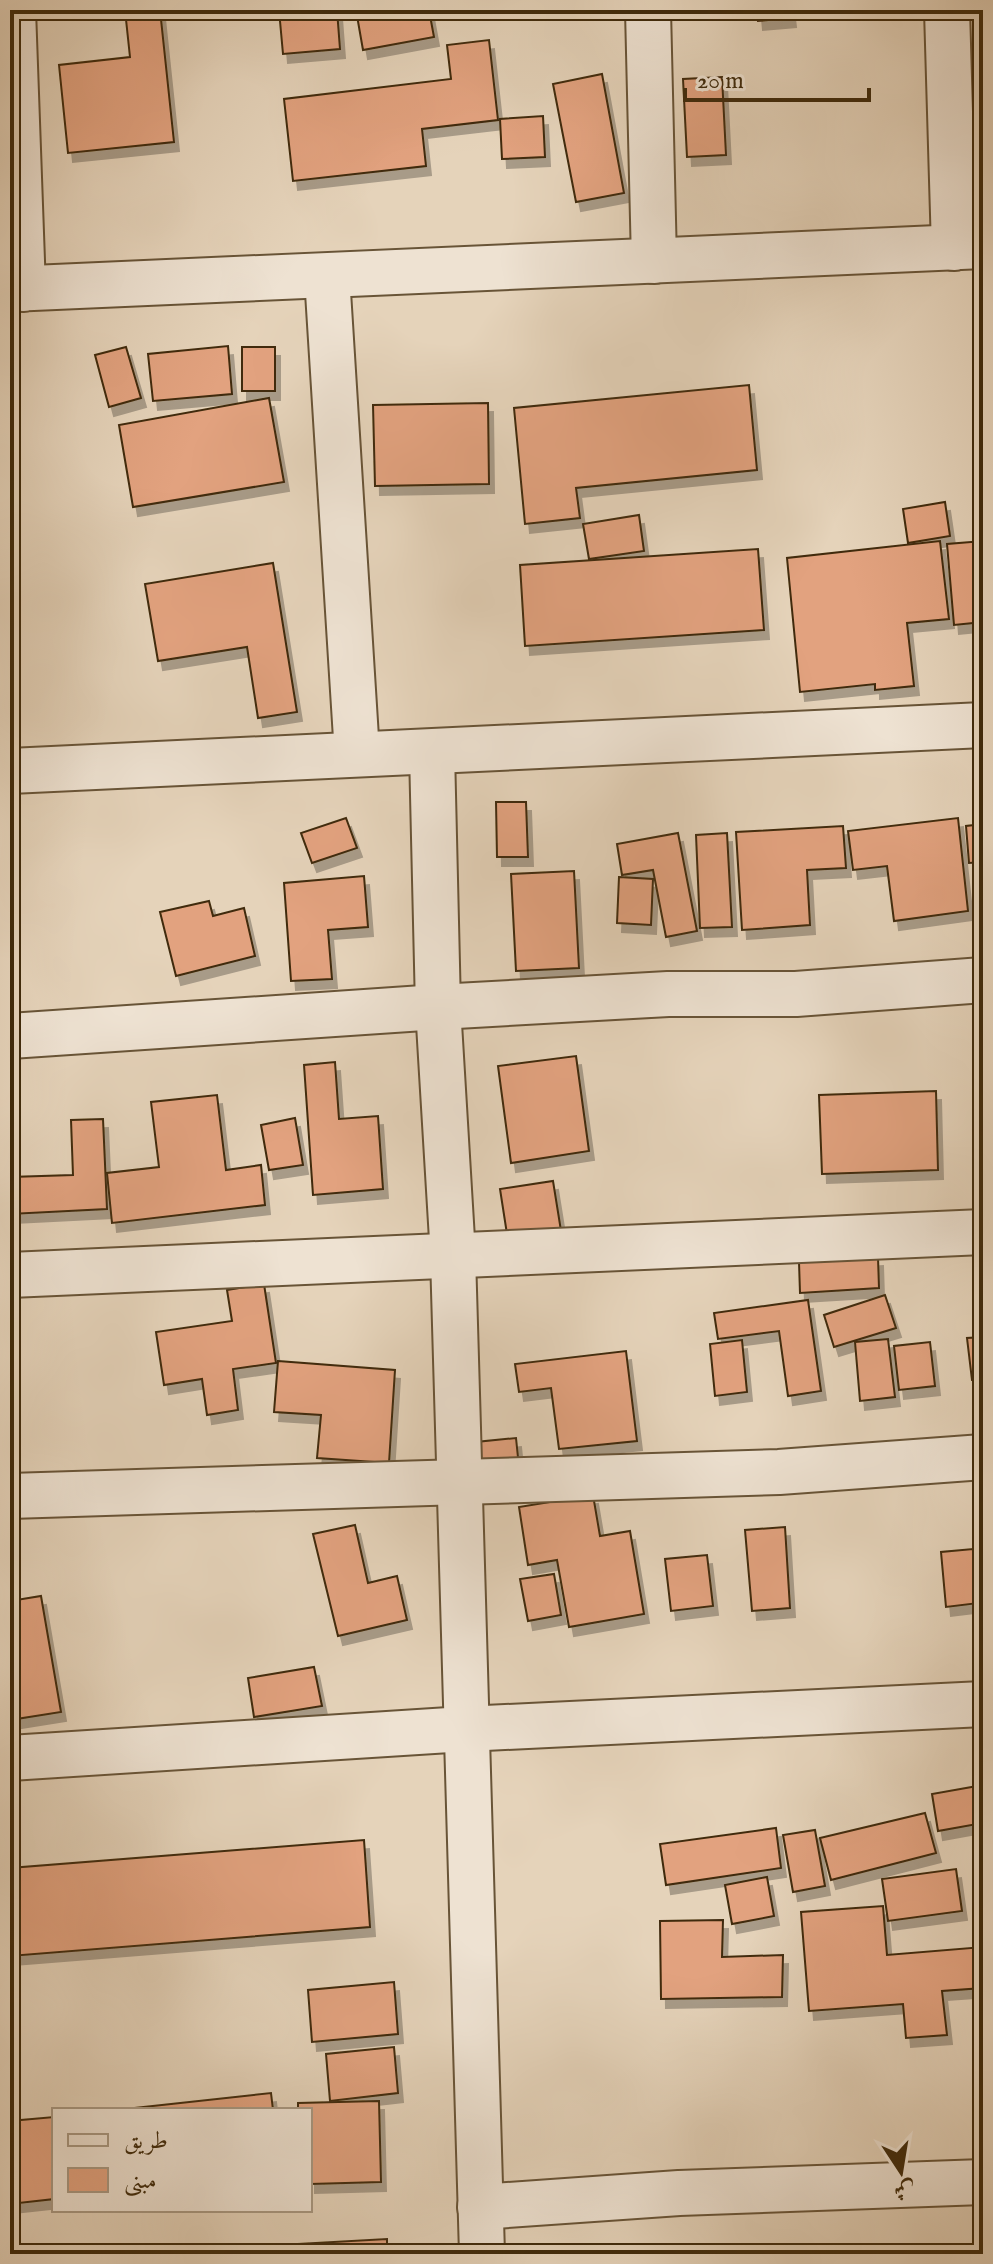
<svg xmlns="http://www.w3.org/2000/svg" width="993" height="2264" viewBox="0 0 993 2264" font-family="'IM FELL English',Amiri,serif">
	<defs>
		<filter id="shadow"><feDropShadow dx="5" dy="9" stdDeviation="0" flood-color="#0004"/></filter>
	</defs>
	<rect width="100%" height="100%" fill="#e5d3ba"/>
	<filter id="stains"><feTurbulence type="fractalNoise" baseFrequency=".0025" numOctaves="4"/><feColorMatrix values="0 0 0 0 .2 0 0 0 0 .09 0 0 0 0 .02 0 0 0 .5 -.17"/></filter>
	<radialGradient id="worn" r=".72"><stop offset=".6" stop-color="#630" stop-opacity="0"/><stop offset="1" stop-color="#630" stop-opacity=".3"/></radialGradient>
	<g fill="#e2a27f" stroke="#3f2a0b" stroke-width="2" filter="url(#shadow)">
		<path d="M125,10h35l14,132 -106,11 -9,-88 71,-8z"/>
		<path d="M279,10h58l3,39 -57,5z"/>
		<path d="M356,10h73l5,27 -71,13z"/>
		<path d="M757,10h33l1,8 -33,3z"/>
		<path d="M489,40l9,80 -76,9 4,37 -133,15 -9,-82 167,-20 -4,-34z"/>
		<path d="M983,61v111l-4,1 -17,-109z"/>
		<path d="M602,74l22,119 -48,9 -23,-118z"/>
		<path d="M722,77l4,78 -39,2 -4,-78z"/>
		<path d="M543,116l2,41 -43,2 -2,-40z"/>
		<path d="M228,346l4,48 -79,7 -5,-47z"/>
		<path d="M126,347l15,51 -32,9 -14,-52z"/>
		<rect x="242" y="347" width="33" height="44"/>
		<path d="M749,385l8,85 -181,18 4,30 -55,6 -11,-116z"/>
		<path d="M269,398l15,84 -151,25 -14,-82z"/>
		<path d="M488,403l1,81 -114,2 -2,-81z"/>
		<path d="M945,502l5,34 -42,7 -5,-34z"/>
		<path d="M639,515l5,36 -55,8 -6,-35z"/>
		<path d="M940,541l9,78 -42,4 7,63 -39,4v-6l-75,8 -13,-134z"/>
		<path d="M983,541v81l-29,3 -7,-81z"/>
		<path d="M758,549l6,81 -239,16 -5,-81z"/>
		<path d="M273,563l24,149 -39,6 -11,-71 -89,14 -13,-77z"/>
		<path d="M496,802h30l2,55h-31z"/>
		<path d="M346,818l11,30 -45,15 -11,-30z"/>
		<path d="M958,818l10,93 -74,10 -7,-55 -34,4 -5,-39z"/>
		<path d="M983,824v38l-14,1 -3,-37z"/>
		<path d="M843,826l3,42 -39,2 3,55 -68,5 -6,-98z"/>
		<path d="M678,833l19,98 -31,6 -13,-67 -31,5 -5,-31z"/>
		<path d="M727,833l5,94 -32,1 -4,-93z"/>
		<path d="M574,871l5,97 -63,3 -5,-97z"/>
		<path d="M364,876l4,51 -40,3 4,49 -41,2 -7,-98z"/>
		<path d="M619,877l34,2 -2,46 -34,-2z"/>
		<path d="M209,901l4,15 31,-8 11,48 -79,20 -16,-64z"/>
		<path d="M576,1056l13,95 -78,12 -13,-97z"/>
		<path d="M335,1062l4,57 39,-3 5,73 -70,6 -9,-130z"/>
		<path d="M983,1081v88h-2l-5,-87z"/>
		<path d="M936,1091l2,79 -116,4 -3,-79z"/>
		<path d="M217,1095l9,75 35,-5 4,40 -153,18 -5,-50 52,-6 -8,-65z"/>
		<path d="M295,1118l8,47 -34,5 -8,-45z"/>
		<path d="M103,1119l4,90 -97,5v-37l63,-2 -2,-55z"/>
		<path d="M553,1181l9,56 -53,10 -9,-58z"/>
		<path d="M878,1257l1,31 -79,5 -1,-31z"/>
		<path d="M264,1284l12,79 -43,6 5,41 -31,5 -5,-36 -38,6 -8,-53 76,-11 -5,-31z"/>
		<path d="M885,1295l11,33 -62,19 -10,-32z"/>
		<path d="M808,1300l13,91 -33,5 -9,-65 -61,8 -4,-26z"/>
		<path d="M983,1337v42l-11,1 -5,-42z"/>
		<path d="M888,1339l7,58 -35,4 -5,-59z"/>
		<path d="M742,1340l5,52 -32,4 -5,-52z"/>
		<path d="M930,1342l5,44 -36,4 -5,-44z"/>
		<path d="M626,1351l11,90 -78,8 -8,-61 -32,4 -4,-28z"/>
		<path d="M278,1361l117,9 -6,93 -72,-5 4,-43 -47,-3z"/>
		<path d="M516,1438l4,39 -41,4 -3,-39z"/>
		<path d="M593,1495l7,41 30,-5 14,83 -75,13 -12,-67 -29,5 -9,-58z"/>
		<path d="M355,1525l13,58 29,-7 10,44 -69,16 -25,-102z"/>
		<path d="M785,1527l5,81 -38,3 -7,-81z"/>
		<path d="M973,1549l6,54 -33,4 -5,-55z"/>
		<path d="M707,1555l6,51 -42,5 -6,-52z"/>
		<path d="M554,1574l7,41 -33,6 -8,-42z"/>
		<path d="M41,1596l20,116 -51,8v-119z"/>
		<path d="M314,1667l8,39 -68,11 -6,-39z"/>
		<path d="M983,1785v38l-45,8 -6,-37z"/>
		<path d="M925,1813l11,40 -105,27 -11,-42z"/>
		<path d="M776,1828l5,40 -115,17 -6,-41z"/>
		<path d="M815,1830l10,56 -32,6 -10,-57z"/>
		<path d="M364,1840l6,87 -360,29v-88z"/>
		<path d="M956,1869l6,42 -74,10 -6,-42z"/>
		<path d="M767,1877l7,39 -42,8 -7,-39z"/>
		<path d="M883,1906l4,49 96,-8v41l-41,3 5,44 -41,3 -3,-34 -94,7 -8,-99z"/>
		<path d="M723,1920l-1,37 61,-2 -1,42 -121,2 -1,-78z"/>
		<path d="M394,1982l4,52 -86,8 -4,-52z"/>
		<path d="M394,2047l4,46 -68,8 -4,-47z"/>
		<path d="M271,2093l2,17h-157z"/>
		<path d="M379,2101l2,81 -71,2v-74h-12v-7z"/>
		<path d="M54,2117v82l-44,5v-83z"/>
		<path d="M387,2239v15h-269z"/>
	</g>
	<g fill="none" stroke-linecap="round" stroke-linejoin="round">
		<g stroke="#685437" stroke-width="48">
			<g id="minor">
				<path d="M13,10l10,279"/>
				<path d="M648,10l6,251"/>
				<path d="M947,10l7,238"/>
				<path d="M327,276l30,478"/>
				<path d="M10,289l973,-43"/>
				<path d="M432,752l6,255 15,249 29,998"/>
				<path d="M10,771l973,-46"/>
				<path d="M10,1036l428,-29 230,-13h128l187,-14"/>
				<path d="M10,1275l973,-43"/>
				<path d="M10,1496l769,-24 204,-15"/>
				<path d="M10,1758l455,-29 518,-25"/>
				<path d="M480,2207l199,-14 304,-11"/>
			</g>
		</g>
		<use href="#minor" stroke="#eee2d2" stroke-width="44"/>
	</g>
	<rect width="993" height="2264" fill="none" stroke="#e5d3ba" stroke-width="40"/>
	<rect x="12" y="12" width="969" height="2240" fill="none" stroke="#3f2a0b" stroke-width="4"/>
	<rect x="20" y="20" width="953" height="2224" fill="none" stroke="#3f2a0b" stroke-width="2"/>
	<rect x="52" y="2108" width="260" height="104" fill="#eee2d2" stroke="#a89882" stroke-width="2"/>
	<rect x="68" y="2134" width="40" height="12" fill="#eee2d2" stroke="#a89882" stroke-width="2"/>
	<text x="124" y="2148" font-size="24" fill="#3f2a0b">طريق</text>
	<rect x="68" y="2168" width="40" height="24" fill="#e2a27f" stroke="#a89882" stroke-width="2"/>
	<text x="124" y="2188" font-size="24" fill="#3f2a0b">مبنى</text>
	<g transform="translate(901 2172) rotate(168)" stroke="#eee2d2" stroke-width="6" paint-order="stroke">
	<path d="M0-6L14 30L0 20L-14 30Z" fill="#3f2a0b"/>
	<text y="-12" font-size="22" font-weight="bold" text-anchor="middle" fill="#3f2a0b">ش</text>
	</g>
	<path d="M685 88v12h184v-12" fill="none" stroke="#3f2a0b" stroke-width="4"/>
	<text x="697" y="88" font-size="24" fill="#3f2a0b" stroke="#eee2d2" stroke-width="6" paint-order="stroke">20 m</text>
	<rect width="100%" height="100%" filter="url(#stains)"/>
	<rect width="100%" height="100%" fill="url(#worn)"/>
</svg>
